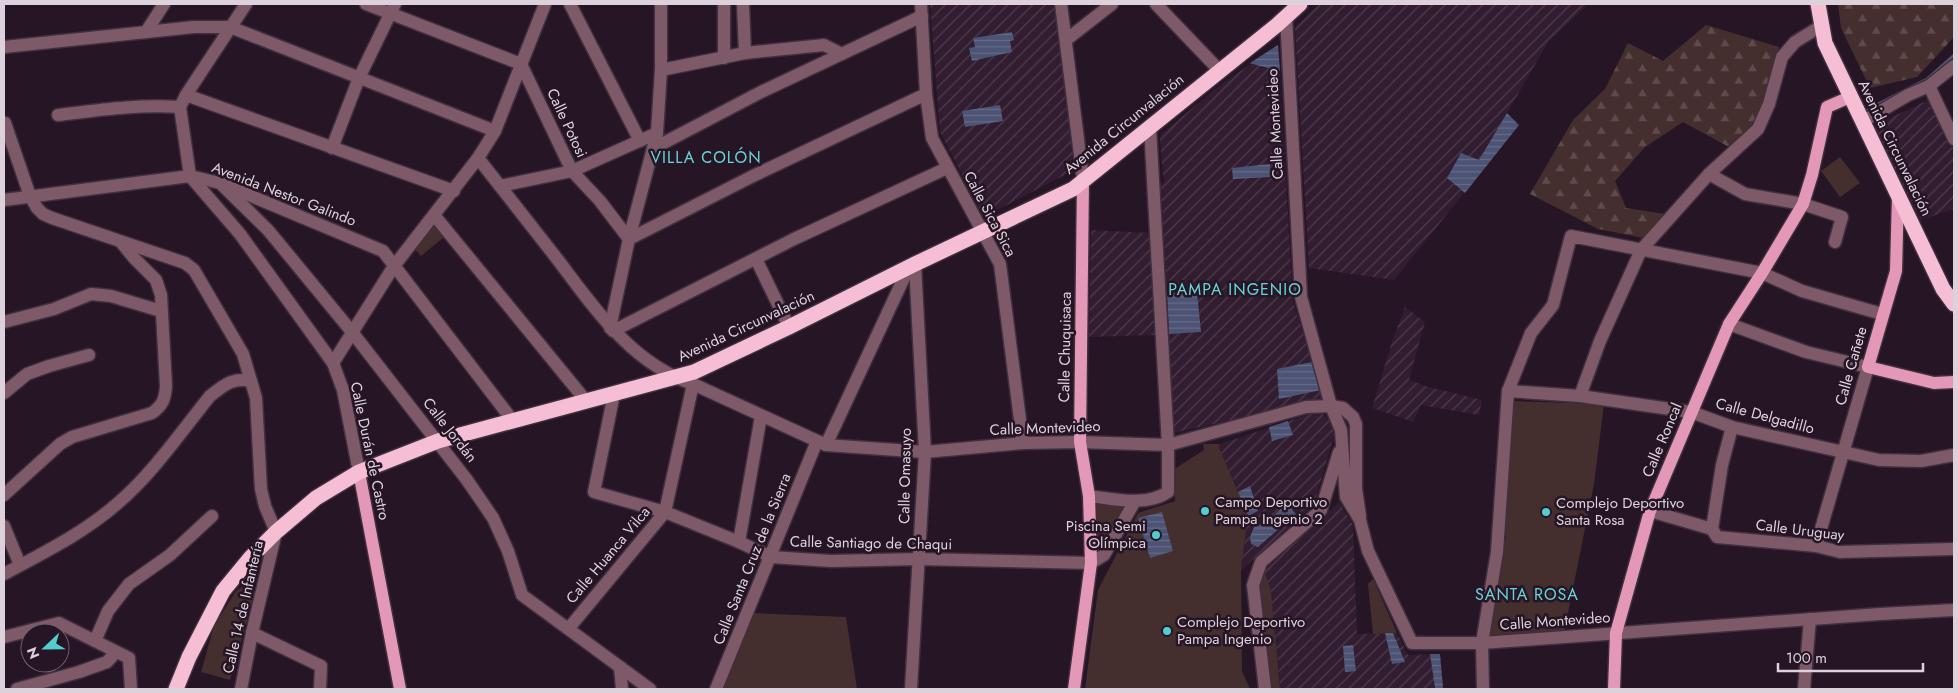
<svg xmlns="http://www.w3.org/2000/svg" width="1958" height="693" viewBox="0 0 1958 693" font-family="Jost,sans-serif">
	<defs>
		<pattern id="industrial-furrows" width="10" height="10" patternUnits="userSpaceOnUse" patternTransform="scale(1.25)"><rect width="10" height="10" fill="#311c30"/><path d="M-1 1l2-2M0 10L10 0M9 11l2-2" fill="none" stroke="#4e3c4d"/></pattern>
		<pattern id="forest-firs" width="22" height="20" patternUnits="userSpaceOnUse" patternTransform="scale(1.25)"><rect width="22" height="20" fill="#452e2e"/><path d="M5 1l3.5 6h-7zM16 11l3.5 6h-7z" fill="#5f4b4c"/></pattern>
		<pattern id="water-rules" width="6" height="5" patternUnits="userSpaceOnUse" patternTransform="scale(1.25)"><rect width="6" height="5" fill="#4c5374"/><path d="M0 2.5h6" fill="none" stroke="#656b87"/></pattern>
	</defs>
	<rect width="100%" height="100%" fill="#261525"/>
	<g fill="url(#industrial-furrows)">
		<path d="M930,4h125l19,166 -90,47 -44,-85z"/>
		<path d="M1319,4h270l-40,37 -42,72 12,12 -125,155 -85,-12 -14,-241z"/>
		<path d="M1278,45l15,257 31,96 -150,35 -13,-250h3l-4,-43 1,-6 58,-48z"/>
		<path d="M1928,100l26,50v59l-33,11 -48,-94z"/>
		<path d="M1091,230l60,3 5,102 -67,2z"/>
		<path d="M1405,307l20,15 -16,58 20,7 53,13 -3,15 -58,-10 -8,17 -41,-14 20,-66z"/>
		<path d="M1310,414h12l9,7 4,11 -19,66 -6,11 -69,61 7,-54 -29,-69 1,-3z"/>
		<path d="M1339,502l14,23 4,109 40,-1 11,22 32,-1 3,35h-163l-9,-97 -7,-22z"/>
	</g>
	<g fill="#452e2e">
		<path d="M1840,157l20,26 -20,14 -19,-26z"/>
		<path d="M434,223l10,14 -23,19 -6,-7z"/>
		<path d="M1511,401l93,3 -10,80 -30,149 -76,3 18,-99 -2,-6z"/>
		<path d="M1203,444h17l-1,3 29,69 -7,54 1,101 8,18h-165l13,-99 40,-77 37,-12 -2,-31 31,-20z"/>
		<path d="M1104,502l18,2 2,4 -21,37 -7,-4 -1,-32 1,-6z"/>
		<path d="M1264,570l7,21 9,98h-10l-13,-101z"/>
		<path d="M1373,579l24,54 -24,1 -5,-50z"/>
		<path d="M251,586l4,6 -25,88 -29,-8 13,-46 22,-35 6,-4z"/>
		<path d="M752,613l94,4 11,72h-134z"/>
	</g>
	<g fill="url(#forest-firs)">
		<path d="M1838,4h116v33l-37,40 -47,11 -29,-60z"/>
		<path d="M1706,25l73,22 -20,71 -30,29 -46,-25 -38,25 -30,34 11,27 39,6 -21,24 -46,-9 -68,-35 43,-74 32,-31 23,-46 35,18z"/>
	</g>
	<g fill="url(#water-rules)">
		<path d="M1012,32l2,8 -4,1 2,11 -40,9 -3,-13 6,-1 -2,-9z"/>
		<path d="M1278,45l2,26 -31,-8h1z"/>
		<path d="M1000,105l3,16 -38,6 -3,-16z"/>
		<path d="M1507,113l12,12 -54,68 -18,-15 14,-25 18,7z"/>
		<path d="M1270,164v13l-37,2 -1,-11z"/>
		<path d="M1197,292l4,40 -32,2 -2,-41z"/>
		<path d="M1312,362l9,28 -42,9 -2,-30z"/>
		<path d="M1288,421l5,14 -21,6 -3,-14z"/>
		<path d="M1250,486l8,25 -10,5 -10,-24z"/>
		<path d="M1286,503l10,11 -38,33 -7,-3 -1,-7 4,-10 15,-6z"/>
		<path d="M1162,512l11,39 -23,7 -12,-40z"/>
		<path d="M1385,633h8l12,29 -13,2z"/>
		<path d="M1353,645l3,26 -11,1 -2,-26z"/>
		<path d="M1430,654h10l3,34h-8z"/>
	</g>
	<g fill="none" stroke-linecap="round" stroke-linejoin="round">
		<g stroke="#4c5374" stroke-width="3">
			<path d="M1909,88l18,-9 27,-24"/>
			<path d="M1867,110l32,-17"/>
		</g>
		<g stroke="#402f3f" stroke-width="15">
			<g id="minor">
				<path d="M366,4l155,60 51,107 28,30 29,38 124,-63 173,-82"/>
				<path d="M570,4l70,137"/>
				<path d="M724,4v54"/>
				<path d="M743,4l2,49"/>
				<path d="M921,4l5,90 6,44 68,126 23,179"/>
				<path d="M1061,4l22,175"/>
				<path d="M1156,4l63,66"/>
				<path d="M1286,17l15,280 30,109 10,24 5,67 14,23 8,31 44,92h70l398,-29 74,-4"/>
				<path d="M146,32l18,-28"/>
				<path d="M1066,40l46,-36"/>
				<path d="M4,47l190,-20h36l265,104"/>
				<path d="M661,70l84,-17 79,-8 18,9"/>
				<path d="M1929,86l25,53"/>
				<path d="M186,95l268,96"/>
				<path d="M58,115c41,-5 80,-11 122,-8"/>
				<path d="M1862,122l46,-27 21,-9 25,-20"/>
				<path d="M4,123h1l25,73 7,12 6,6 9,4 133,45 9,7 49,84 13,44 5,91 4,17 11,26 -24,101 -11,56"/>
				<path d="M332,148l27,-70 36,-74"/>
				<path d="M654,148l107,-56 161,-76"/>
				<path d="M478,158c27,34 53,68 80,102 37,49 74,104 135,124l133,61 99,7 98,-9 57,-1 88,3 138,-38 25,-1 12,2 10,9 3,7v65l4,27"/>
				<path d="M1709,174l36,20 58,10 39,13 -7,25"/>
				<path d="M190,176l50,58 93,129 10,27 16,82"/>
				<path d="M190,176l-10,-69 6,-12 60,-91"/>
				<path d="M220,183l48,47 84,102 115,148 26,38 15,33 14,44 128,94"/>
				<path d="M500,186l72,-15 85,-38"/>
				<path d="M4,200l186,-24 30,7 163,68 130,170"/>
				<path d="M434,215l153,187"/>
				<path d="M756,259l33,68"/>
				<path d="M4,322l50,-13 37,-15 20,2 50,15"/>
				<path d="M1729,324l77,28 62,15 -52,179"/>
				<path d="M610,328l19,-89 28,-106 4,-63v-66"/>
				<path d="M613,331l181,-92 153,-71"/>
				<path d="M333,363l61,-97 84,-108 17,-27 50,-127"/>
				<path d="M1508,391l72,5 111,16 41,15 147,33 42,1 33,-6"/>
				<path d="M4,393l23,-19 22,-8 40,-11"/>
				<path d="M614,394l-20,98 71,20 74,30 32,15 60,4 88,-2 172,4 13,-8 31,-54"/>
				<path d="M1580,396l20,-55 41,-91 68,-76 49,-45 11,-25 13,-47 13,-15 26,-16"/>
				<path d="M826,445l83,-178"/>
				<path d="M4,495l56,-51 12,-7 80,-24c11,-8 13,-14 14,-27l-5,-91 -5,-15 -22,-22 -13,-16"/>
				<path d="M1089,496c25,3 57,11 79,-4v-47l-18,-318"/>
				<path d="M1650,511l62,18 5,8 99,9 24,6 114,-3"/>
				<path d="M4,526l16,39"/>
				<path d="M1712,529l10,-64 10,-38"/>
				<path d="M739,542l22,-126"/>
				<path d="M4,574c39,-21 80,-41 114,-71 35,-30 63,-71 92,-107 14,-11 23,-19 41,-15"/>
				<path d="M569,628l96,-116 28,-128"/>
				<path d="M252,633l69,33 -1,23"/>
				<path d="M4,637l55,-14 70,35 2,31"/>
				<path d="M95,641l13,-30 21,-27 41,-29 42,-39"/>
				<path d="M620,667l2,22"/>
				<path d="M17,689l62,-17 28,-10 9,-10"/>
				<path d="M716,689l101,-248"/>
				<path d="M911,689l14,-237 -10,-188"/>
				<path d="M1265,689l-12,-104 8,-23 60,-52 18,-58"/>
				<path d="M1483,689l-1,-46 15,-91 11,-161 23,-58 22,-28 18,-69 191,37 40,18 80,23"/>
				<path d="M1804,689l6,-70"/>
			</g>
		</g>
		<g stroke="#402f3f" stroke-width="15">
			<g id="major">
				<path d="M1898,195l-2,76 -28,96 66,16 20,-1"/>
				<path d="M359,472l41,217"/>
				<path d="M1074,689l17,-126 -2,-67 -9,-54 3,-263"/>
				<path d="M1614,689l2,-56 34,-122 79,-187 33,-51 41,-69 9,-29 15,-68 23,-10"/>
			</g>
		</g>
		<g stroke="#402f3f" stroke-width="18">
			<g id="highway">
				<path d="M1818,4l7,39 118,246 11,15"/>
				<path d="M176,689l13,-32 34,-66 28,-34 25,-25 40,-34 43,-26 79,-31 256,-69 95,-45 126,-63 158,-75 204,-164 23,-21"/>
			</g>
		</g>
		<use href="#minor" stroke="#7e5a68" stroke-width="12"/>
		<use href="#major" stroke="#e398b7" stroke-width="12"/>
		<use href="#highway" stroke="#f6bed4" stroke-width="15"/>
	</g>
	<g fill="#52cdcf" stroke="#261525" stroke-width="2">
		<circle cx="1205" cy="511" r="5"/>
		<circle cx="1546" cy="512" r="5"/>
		<circle cx="1156" cy="535" r="5"/>
		<circle cx="1167" cy="631" r="5"/>
	</g>
	<g text-anchor="middle" dominant-baseline="central" stroke-width="5" stroke-linejoin="round" paint-order="stroke">
		<g font-size="15" fill="#ddd1dc" stroke="#261525">
			<text transform="translate(567 123) rotate(65)">Calle Potosi</text>
			<text transform="translate(1124 124) rotate(-39)">Avenida Circunvalación</text>
			<text transform="translate(1275 124) rotate(-93)">Calle Montevideo</text>
			<text transform="translate(1895 148) rotate(64)">Avenida Circunvalación</text>
			<text transform="translate(284 194) rotate(21)">Avenida Nestor Galindo</text>
			<text transform="translate(990 214) rotate(62)">Calle Sica Sica</text>
			<text transform="translate(746 326) rotate(-25)">Avenida Circunvalación</text>
			<text transform="translate(1065 347) rotate(-89)">Calle Chuquisaca</text>
			<text transform="translate(1851 366) rotate(-74)">Calle Cañete</text>
			<text transform="translate(1765 416) rotate(15)">Calle Delgadillo</text>
			<text transform="translate(1045 428) rotate(-2)">Calle Montevideo</text>
			<text transform="translate(450 430) rotate(52)">Calle Jordán</text>
			<text transform="translate(1662 440) rotate(-67)">Calle Roncal</text>
			<text transform="translate(370 451) rotate(78)">Calle Durán de Castro</text>
			<text transform="translate(905 476) rotate(-89)">Calle Omasuyo</text>
			<text transform="translate(1800 530) rotate(7)">Calle Uruguay</text>
			<text transform="translate(871 543) rotate(1)">Calle Santiago de Chaqui</text>
			<text transform="translate(608 555) rotate(-50)">Calle Huanca Vilca</text>
			<text transform="translate(752 559) rotate(-68)">Calle Santa Cruz de la Sierra</text>
			<text transform="translate(243 607) rotate(-77)">Calle 14 de Infantería</text>
			<text transform="translate(1555 621) rotate(-4)">Calle Montevideo</text>
		</g>
		<g font-size="15" fill="#ddd1dc" stroke="#261525" text-anchor="start">
			<text x="1215" y="502">Campo Deportivo<tspan x="1215" dy="17">Pampa Ingenio 2</tspan></text>
			<text x="1556" y="503">Complejo Deportivo<tspan x="1556" dy="17">Santa Rosa</tspan></text>
			<text x="1146" y="526" text-anchor="end">Piscina Semi<tspan x="1146" dy="17">Olímpica</tspan></text>
			<text x="1177" y="622">Complejo Deportivo<tspan x="1177" dy="17">Pampa Ingenio</tspan></text>
		</g>
		<g font-size="16" letter-spacing="1" fill="#68d4d6" stroke="#261525">
			<text x="706" y="157">VILLA COLÓN</text>
			<text x="1235" y="289">PAMPA INGENIO</text>
			<text x="1527" y="594">SANTA ROSA</text>
		</g>
	</g>
	<rect width="1958" height="693" fill="none" stroke="#ddd1dc" stroke-width="10"/>
	<g transform="translate(45 648) rotate(248)"><circle r="24" fill="#261525" stroke="#6f606e"/>
	<path d="M0-4L9 19L0 12L-9 19Z" fill="#52cdcf"/>
	<text y="-8" font-size="14" font-weight="bold" text-anchor="middle" fill="#ddd1dc">N</text>
	</g>
	<path d="M1778 663v8h145v-8" fill="none" stroke="#ddd1dc" stroke-width="2.5"/>
	<text x="1786" y="663" font-size="15" fill="#ddd1dc" stroke="#261525" stroke-width="4" paint-order="stroke">100 m</text>
</svg>
